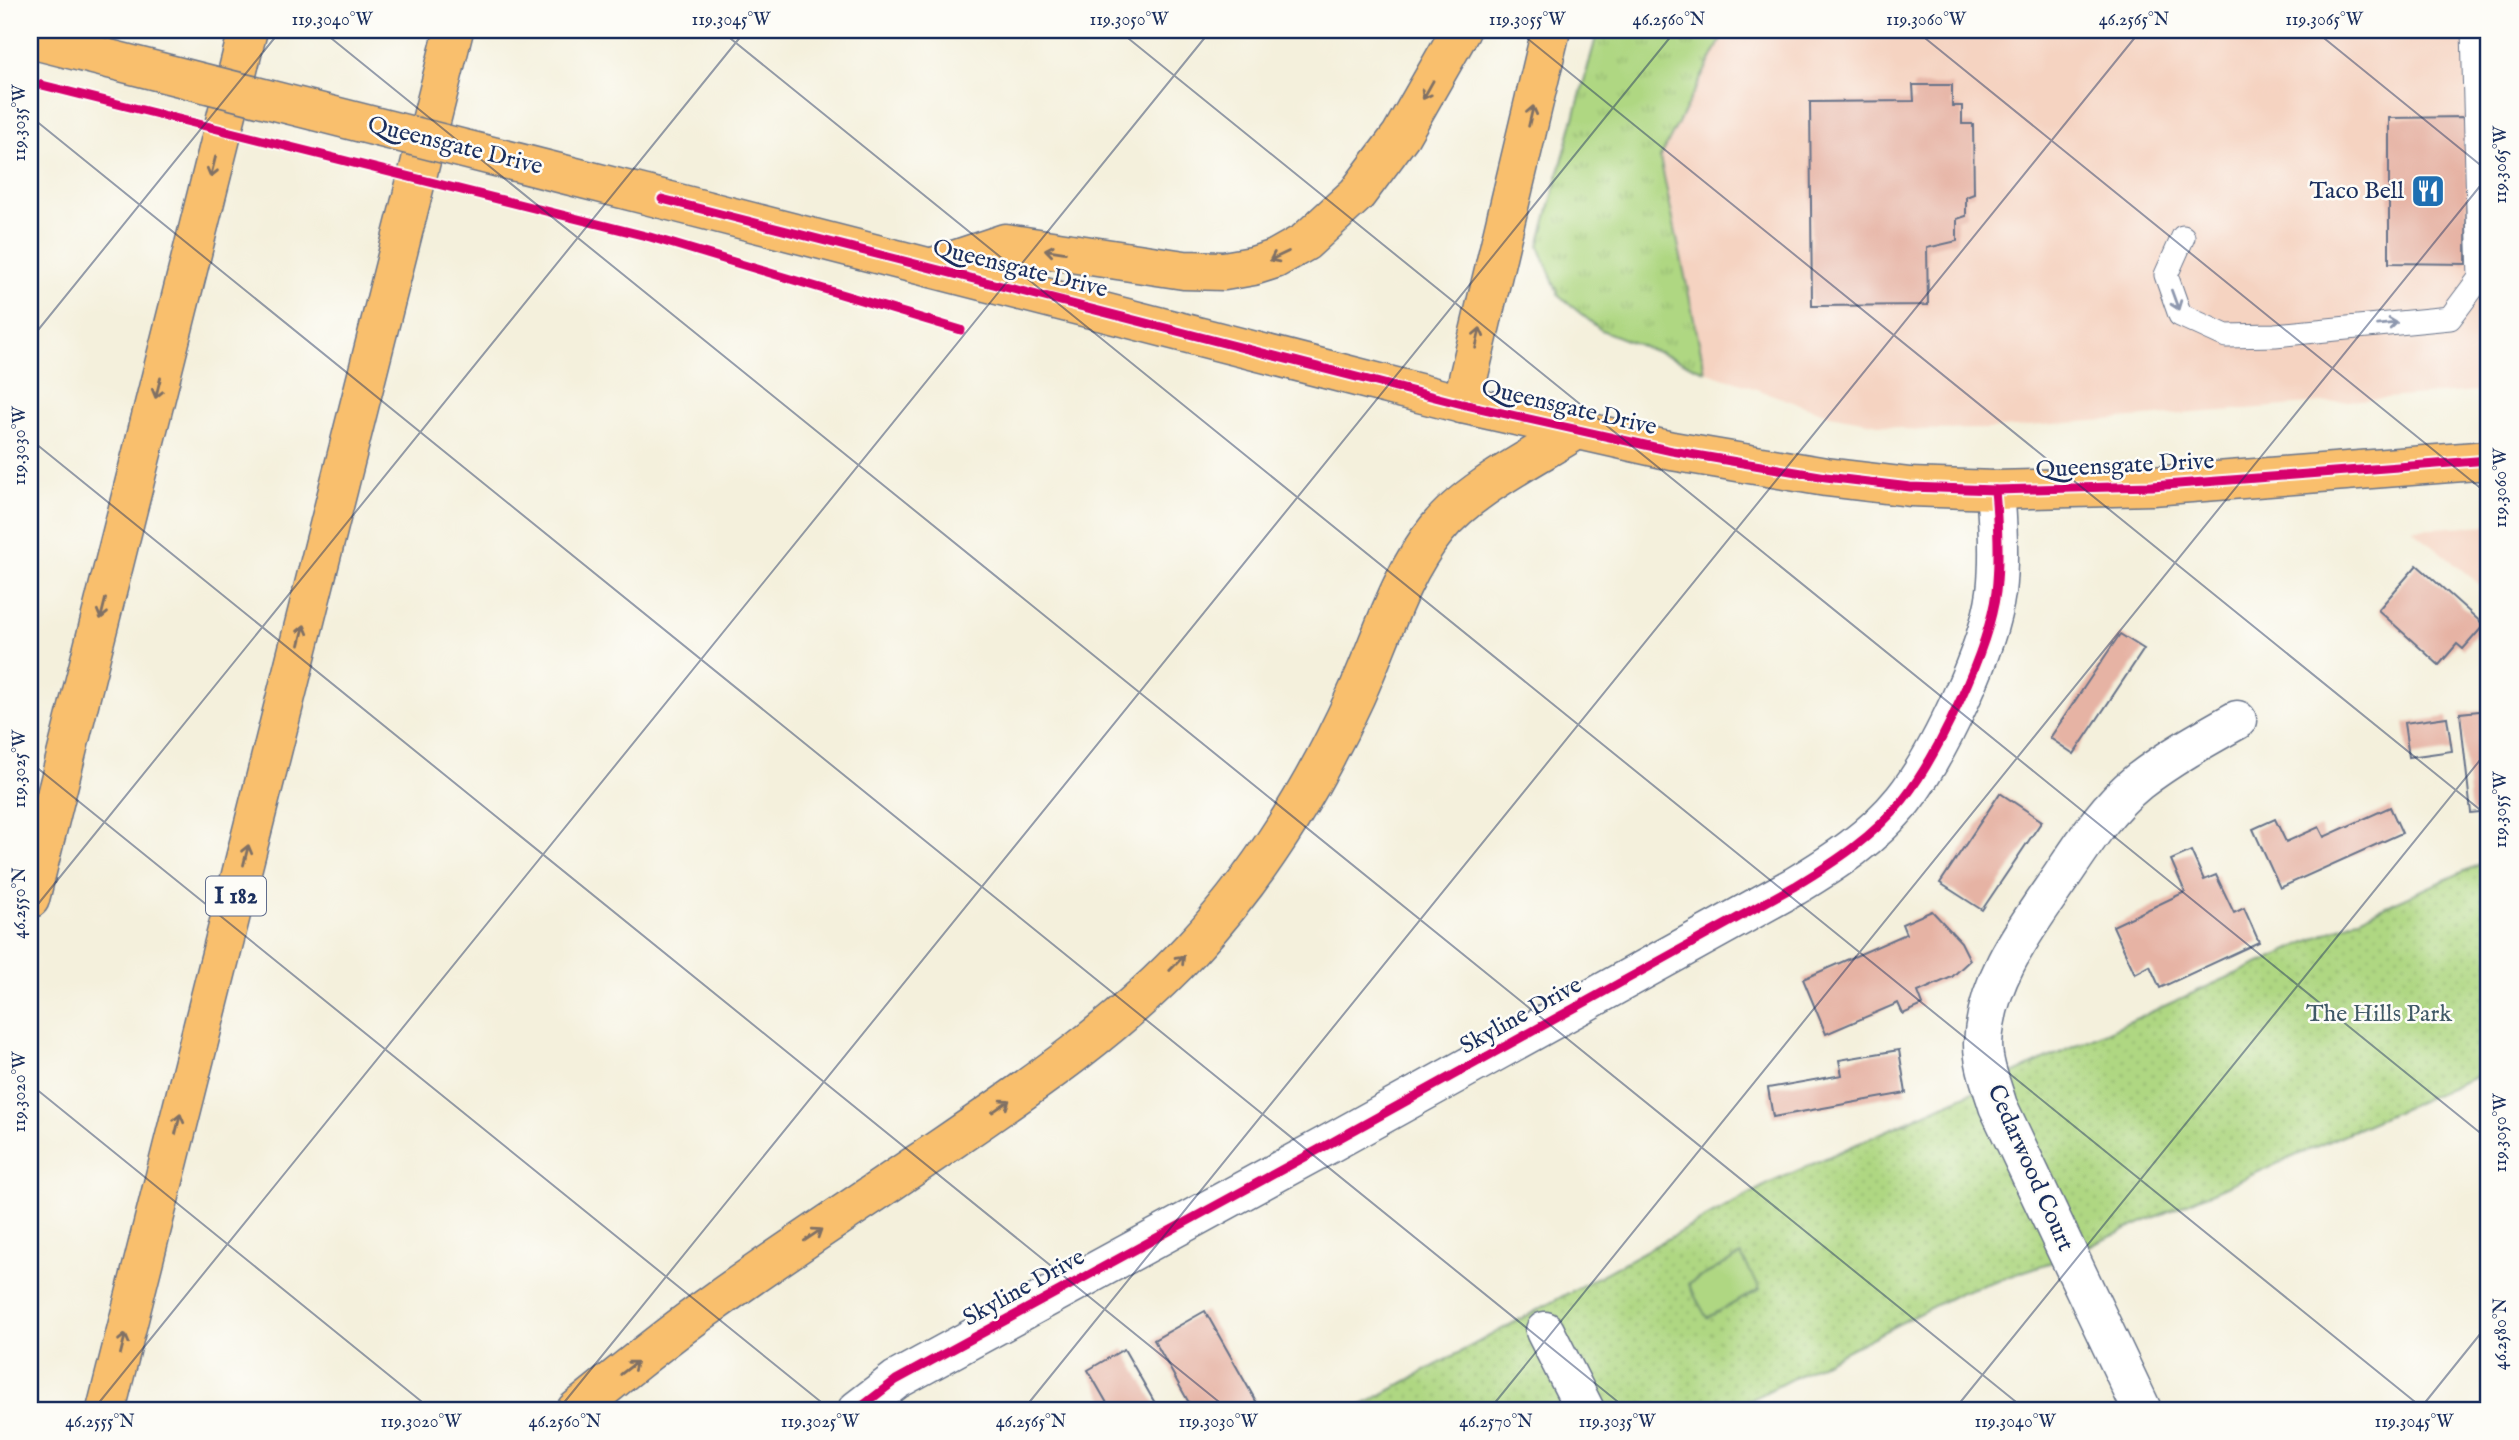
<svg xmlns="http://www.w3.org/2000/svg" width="2519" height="1440" viewBox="0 0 2519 1440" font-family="'IM FELL English',serif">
	<defs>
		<pattern id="grass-tufts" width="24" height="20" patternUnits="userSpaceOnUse" patternTransform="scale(1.75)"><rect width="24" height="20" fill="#afd782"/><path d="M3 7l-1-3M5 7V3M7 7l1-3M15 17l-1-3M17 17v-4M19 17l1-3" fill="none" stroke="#96b973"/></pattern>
		<pattern id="park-dots" width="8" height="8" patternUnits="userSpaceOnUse" patternTransform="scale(1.75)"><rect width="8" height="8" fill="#afd782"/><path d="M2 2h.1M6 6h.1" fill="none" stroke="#96b973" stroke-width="1.8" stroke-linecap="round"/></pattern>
	</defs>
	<rect width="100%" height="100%" fill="#fdfcf7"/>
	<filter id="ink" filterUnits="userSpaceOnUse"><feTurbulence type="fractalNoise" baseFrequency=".0143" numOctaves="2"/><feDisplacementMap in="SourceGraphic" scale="14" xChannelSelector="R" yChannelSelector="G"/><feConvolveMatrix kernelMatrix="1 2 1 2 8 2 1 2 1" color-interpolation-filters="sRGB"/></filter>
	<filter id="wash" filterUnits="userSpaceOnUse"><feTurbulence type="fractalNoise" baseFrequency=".00686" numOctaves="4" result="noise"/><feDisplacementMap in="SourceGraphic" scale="28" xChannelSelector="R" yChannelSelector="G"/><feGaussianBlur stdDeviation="1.57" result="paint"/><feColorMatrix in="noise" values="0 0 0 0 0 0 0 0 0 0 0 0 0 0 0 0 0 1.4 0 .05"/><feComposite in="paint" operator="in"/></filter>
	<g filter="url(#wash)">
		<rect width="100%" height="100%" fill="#f4f0dc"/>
		<g fill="#f5d3c1">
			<path d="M1726,30h763v360l-500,39 -78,1 -81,-15 -125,-44 -45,-213z"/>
			<path d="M2489,525v67l-77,-63z"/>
		</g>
		<path fill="url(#grass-tufts)" stroke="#658370" stroke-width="2" d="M1598,30h128l-66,128 45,213 -104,-41 -42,-34 -20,-50z"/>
		<path fill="url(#park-dots)" stroke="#658370" stroke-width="2" d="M2489,860v211l-434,190 -96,32 -228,117h-377l414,-226z"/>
		<path fill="#afd782" stroke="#658370" stroke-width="2" d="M1741,1255l19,34 -53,29 -19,-34z"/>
		<g id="blocks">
			<g fill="#e6b3a4">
				<path d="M1913,85h39v21h10v18h11l1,70 -8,3v19l-9,3v22l-30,7 1,57 -116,1 -2,-204 104,-1z"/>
				<path d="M2467,117l-1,147 -77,-1v-145z"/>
				<path d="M2417,565l67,60 -21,24 -6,-5 -18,21 -61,-55z"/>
				<path d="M2120,634l24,15 -70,105 -24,-16z"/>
				<path d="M2489,710v101l-18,2 -11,-100z"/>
				<path d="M2447,717l5,34 -43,6 -5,-34z"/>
				<path d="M2000,793l42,28 -60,89 -42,-27z"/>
				<path d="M2390,807l12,26 -122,55 -27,-59 22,-10 11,23 33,-15 5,10z"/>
				<path d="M2191,851l13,29 12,-5 18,38 10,-5 15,34 -99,46 -10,-22 -15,8 -22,-48 72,-34 -14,-32z"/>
				<path d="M1932,911l29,31 9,18 -18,17 -34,15 5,13 -20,9 -5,-11 -72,31 -23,-55 103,-45 -4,-10z"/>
				<path d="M1899,1050l7,43 -133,24 -5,-29 74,-13 -3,-15z"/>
				<path d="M1205,1311l56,99h-68l-39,-70z"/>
				<path d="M1124,1349l35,61h-48l-23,-40z"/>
			</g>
		</g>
	</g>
	<g filter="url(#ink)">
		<use href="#blocks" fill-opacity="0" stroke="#67738a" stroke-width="2"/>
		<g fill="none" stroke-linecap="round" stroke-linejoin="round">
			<g stroke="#67738a" stroke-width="25">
				<path id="lane" d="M2183,237l-17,38 14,40 46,21 49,-1 175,-17 30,-40 -7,-248"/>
			</g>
			<g stroke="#67738a" stroke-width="41">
				<g id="street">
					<path d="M1545,1331l40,79"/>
					<path d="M857,1410l39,-30 431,-235 468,-259c40,-24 78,-49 108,-86 35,-44 86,-152 93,-208 4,-34 2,-68 -1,-102"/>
					<path d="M2142,1410l-144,-304c-6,-20 -15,-41 -15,-62 3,-65 43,-116 78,-167 23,-34 45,-69 77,-95 31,-24 65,-43 99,-62"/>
				</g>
			</g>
			<g stroke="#67738a" stroke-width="41">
				<path id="primary" d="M662,199l800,205 210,47 154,26 84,10 85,3 157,-4 337,-26"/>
			</g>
			<g stroke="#67738a" stroke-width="41">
				<g id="highway">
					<path d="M933,267l72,-24 179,27 40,1 29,-5 22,-7 30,-17 52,-48 44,-59 60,-105"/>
					<path d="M1462,404l89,-374"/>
					<path d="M30,899l218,-869"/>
					<path d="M106,1410l348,-1380"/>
					<path d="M576,1410c45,-36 89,-73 136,-106 68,-49 139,-95 208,-142 95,-65 192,-128 271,-213 70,-75 122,-160 164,-252 26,-56 43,-120 82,-168 32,-40 96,-71 140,-99"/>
				</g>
			</g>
			<use href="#lane" stroke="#fff" stroke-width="23"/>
			<use href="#street" stroke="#fff" stroke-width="38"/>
			<use href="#primary" stroke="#f9bf6d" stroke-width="38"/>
			<use href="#highway" stroke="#f9bf6d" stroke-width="38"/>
			<g stroke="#67738a" stroke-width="41" stroke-linecap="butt">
				<path id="primary-bridge" d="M30,39l632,160"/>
			</g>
			<use href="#primary-bridge" stroke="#f9bf6d" stroke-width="38"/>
			<g stroke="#fdfcf7" stroke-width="13">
				<g id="cycleway">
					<path d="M30,82l620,155 311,93"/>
					<path d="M662,199l800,205 210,47 154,26 84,10 85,3 157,-4 337,-26"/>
					<path d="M857,1410l39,-30 431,-235 468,-259c40,-24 78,-49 108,-86 35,-44 86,-152 93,-208 4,-34 2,-68 -1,-102"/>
				</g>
			</g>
			<use href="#cycleway" stroke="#d6006c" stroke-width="9"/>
		</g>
		<defs><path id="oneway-shaft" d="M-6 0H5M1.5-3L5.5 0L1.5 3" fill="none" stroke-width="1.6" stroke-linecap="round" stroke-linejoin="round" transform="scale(1.75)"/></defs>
		<g stroke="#7f7065">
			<use href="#oneway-shaft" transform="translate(1428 90) rotate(119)"/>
			<use href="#oneway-shaft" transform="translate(1531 116) rotate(-77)"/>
			<use href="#oneway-shaft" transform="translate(213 167) rotate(104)"/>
			<use href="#oneway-shaft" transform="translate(1055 251) rotate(-171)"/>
			<use href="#oneway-shaft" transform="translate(1279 256) rotate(154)"/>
			<use href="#oneway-shaft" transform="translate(1478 338) rotate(-77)"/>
			<use href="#oneway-shaft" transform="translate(158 388) rotate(104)"/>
			<use href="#oneway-shaft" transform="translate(103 609) rotate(104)"/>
			<use href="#oneway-shaft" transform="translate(302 635) rotate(-76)"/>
			<use href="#oneway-shaft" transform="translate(246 855) rotate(-76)"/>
			<use href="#oneway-shaft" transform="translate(1177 963) rotate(-46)"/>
			<use href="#oneway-shaft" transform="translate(1001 1106) rotate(-35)"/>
			<use href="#oneway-shaft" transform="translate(178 1124) rotate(-76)"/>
			<use href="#oneway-shaft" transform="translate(813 1235) rotate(-34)"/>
			<use href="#oneway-shaft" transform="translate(123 1344) rotate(-76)"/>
			<use href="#oneway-shaft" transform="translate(629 1368) rotate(-38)"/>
		</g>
		<g stroke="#8d97ae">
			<use href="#oneway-shaft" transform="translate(2175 300) rotate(70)"/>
			<use href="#oneway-shaft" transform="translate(2387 324) rotate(-6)"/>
		</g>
	</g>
	<path fill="none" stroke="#1b2f5e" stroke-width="2" stroke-opacity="0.45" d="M321,30l1705,1380M720,30l1705,1380M1118,30l1371,1110M1517,30l972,787M1915,30l574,465M2314,30l175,142M30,116l1598,1294M30,340l251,-310M30,439l1199,971M30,762l801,648M30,914l716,-884M30,1084l402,326M30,1407l4,3M93,1410l1118,-1380M558,1410l1118,-1380M1023,1410l1118,-1380M1489,1410l1000,-1235M1954,1410l535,-661M2419,1410l70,-87"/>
	<defs>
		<g id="restaurant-square" transform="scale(1.75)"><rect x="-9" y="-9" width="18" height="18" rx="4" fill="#1f6fb2" stroke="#fdfcf7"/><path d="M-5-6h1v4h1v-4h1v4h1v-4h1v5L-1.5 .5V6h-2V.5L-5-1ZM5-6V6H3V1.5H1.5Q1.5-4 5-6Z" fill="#fff"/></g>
	</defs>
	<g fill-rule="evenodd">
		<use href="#restaurant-square" x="2428" y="191"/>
	</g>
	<g text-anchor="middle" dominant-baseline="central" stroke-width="5" stroke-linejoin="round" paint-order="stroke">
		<rect fill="#fdfcf7" stroke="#5f6c8c" stroke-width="2" x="206" y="876.5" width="60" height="39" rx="5"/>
		<g font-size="23" font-weight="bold" fill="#1b2f5e">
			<text x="236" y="896">I 182</text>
		</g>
		<g font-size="24" fill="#1b2f5e" stroke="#fdfcf7">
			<text transform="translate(455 146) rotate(14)">Queensgate Drive</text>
			<text transform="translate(1020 269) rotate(14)">Queensgate Drive</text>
			<text transform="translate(1569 408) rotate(13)">Queensgate Drive</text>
			<text transform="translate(2125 466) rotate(-3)">Queensgate Drive</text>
			<text transform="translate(1521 1016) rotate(-29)">Skyline Drive</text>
			<text transform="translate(2030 1168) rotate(66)">Cedarwood Court</text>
			<text transform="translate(1024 1288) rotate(-29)">Skyline Drive</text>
		</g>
		<g font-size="24" fill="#1b2f5e" stroke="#fdfcf7" text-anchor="end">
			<text x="2404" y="191">Taco Bell</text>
		</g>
		<g font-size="24" fill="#405967" stroke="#fdfcf7">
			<text x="2379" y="1014">The Hills Park</text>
		</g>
	</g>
	<rect width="2519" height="1440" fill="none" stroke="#fdfcf7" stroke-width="77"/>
	<rect x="38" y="38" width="2442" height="1364" fill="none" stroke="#1b2f5e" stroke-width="2.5"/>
	<g font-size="18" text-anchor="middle" fill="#1b2f5e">
		<text x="332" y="25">119.3040°W</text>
		<text x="731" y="25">119.3045°W</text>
		<text x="1129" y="25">119.3050°W</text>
		<text x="1527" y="25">119.3055°W</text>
		<text x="1669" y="25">46.2560°N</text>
		<text x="1926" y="25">119.3060°W</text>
		<text x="2134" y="25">46.2565°N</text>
		<text x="2324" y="25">119.3065°W</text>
		<text transform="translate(19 123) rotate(-90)" y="6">119.3035°W</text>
		<text transform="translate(2500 165) rotate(-90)" y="6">119.3065°W</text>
		<text transform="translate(19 446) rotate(-90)" y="6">119.3030°W</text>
		<text transform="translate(2500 488) rotate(-90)" y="6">119.3060°W</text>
		<text transform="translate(19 769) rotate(-90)" y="6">119.3025°W</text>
		<text transform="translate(2500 810) rotate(-90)" y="6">119.3055°W</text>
		<text transform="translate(19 903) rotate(-90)" y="6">46.2550°N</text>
		<text transform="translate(19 1092) rotate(-90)" y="6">119.3020°W</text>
		<text transform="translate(2500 1133) rotate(-90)" y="6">119.3050°W</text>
		<text transform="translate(2500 1334) rotate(-90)" y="6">46.2580°N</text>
		<text x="100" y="1427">46.2555°N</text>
		<text x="421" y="1427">119.3020°W</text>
		<text x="565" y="1427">46.2560°N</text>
		<text x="820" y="1427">119.3025°W</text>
		<text x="1031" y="1427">46.2565°N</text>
		<text x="1218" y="1427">119.3030°W</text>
		<text x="1496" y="1427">46.2570°N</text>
		<text x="1617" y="1427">119.3035°W</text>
		<text x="2015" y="1427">119.3040°W</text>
		<text x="2414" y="1427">119.3045°W</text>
	</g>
</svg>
